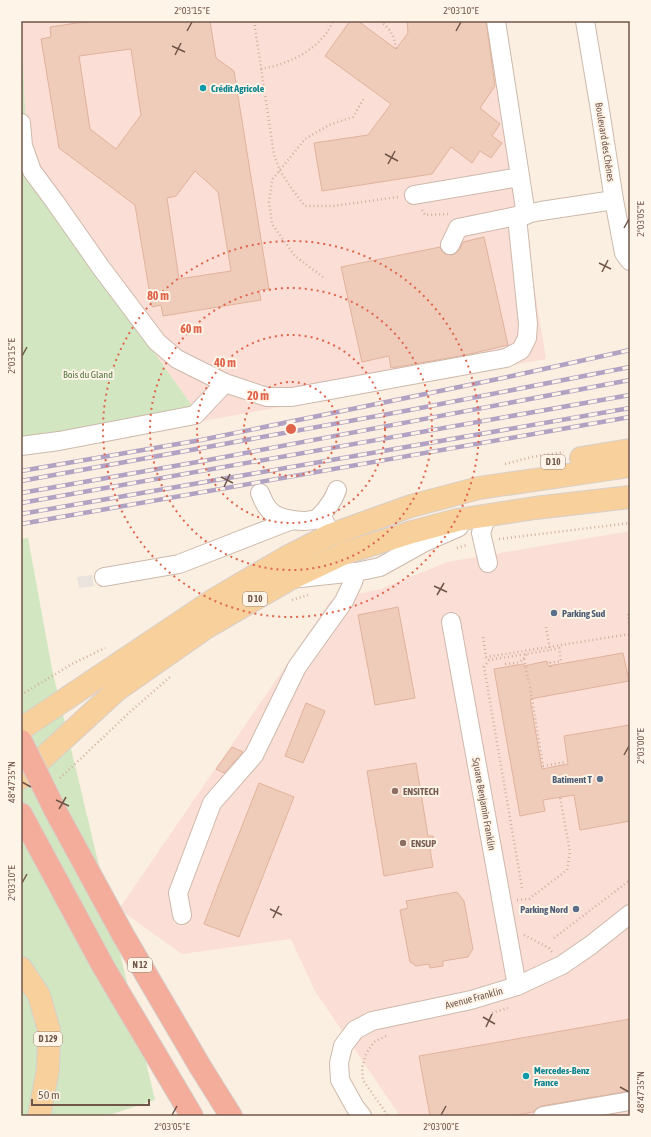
<svg xmlns="http://www.w3.org/2000/svg" width="651" height="1137" viewBox="0 0 651 1137" font-family="'Asap Condensed',sans-serif">
	<rect width="100%" height="100%" fill="#fbefe1"/>
	<g fill="#fbded5">
		<path d="M21,21h470l55,338 -343,62 -67,-94 -108,-154z"/>
		<path d="M630,531v585h-230l-85,-125 -24,-52 -109,15 -63,-45 212,-309 50,-11 66,-27z"/>
	</g>
	<path fill="#eae2dc" d="M92,575l2,11 -15,2 -2,-11z"/>
	<g fill="#d2e7c1">
		<path d="M21,21l7,152 108,154 67,94 -182,32z"/>
		<path d="M28,538l24,131 103,431 -49,16h-85v-577z"/>
	</g>
	<g fill="#efccba" stroke="#e1b29b" fill-rule="evenodd">
		<path d="M90,21h120l6,37 18,13 35,218 -10,1 2,10 -98,16 -2,-11 -9,2 -17,-102 -76,-57 -18,-109 10,-2 -1,-10zM131,49l10,66 -25,34 -26,-20 -11,-73zM195,171l23,21 13,79 -52,8 -12,-81 9,-2z"/>
		<path d="M350,21h8l38,28 12,-16 -1,-12h79l9,65 -15,22 20,16 -8,12 10,7 -11,15 -11,-7 -8,12 -21,-16 -19,27 -110,17 -8,-48 54,-8 23,-31 -66,-48z"/>
		<path d="M484,237l24,108 -42,10 -75,13 -2,-12 -27,6 -21,-95 99,-20 2,4 3,3 6,1 5,-2 4,-4 3,-7z"/>
		<path d="M398,607l17,91 -40,7 -17,-90z"/>
		<path d="M623,653l6,28 -99,18 12,70 26,-5 -4,-28 66,-11v96l-50,9 -6,-35 -31,5 2,11 -25,5 -26,-147 29,-5 1,2 23,-5 1,5z"/>
		<path d="M306,703l19,8 -22,52 -18,-7z"/>
		<path d="M232,747l11,5 -19,21 -8,-4z"/>
		<path d="M416,763l12,73h5l1,12 -4,1 3,18 -49,9 -17,-105z"/>
		<path d="M259,783l35,14 -55,140 -35,-13 17,-45z"/>
		<path d="M457,892l7,9 9,48 -5,8 -25,4v5l-13,2 -1,-4 -13,2 -6,-4 -10,-52 8,-2 -2,-7z"/>
		<path d="M630,1019v72l-89,15 -4,2 -4,4 -21,4h-82l-11,-60z"/>
	</g>
	<g fill="none" stroke-linecap="round" stroke-linejoin="round">
		<g stroke="#cdb9ab" stroke-width="20">
			<g id="minor">
				<path d="M496,21l30,194"/>
				<path d="M585,21l14,83 15,96 10,53 6,8"/>
				<path d="M21,123l2,23 9,25 23,31 47,67 55,73 20,17 48,24 42,14h25l214,-39 15,-8 6,-12 1,-14 -11,-107"/>
				<path d="M414,195l106,-18"/>
				<path d="M450,245l8,-17 83,-17 73,-11"/>
				<path d="M21,446l38,-5 136,-26 30,-32"/>
				<path d="M260,493c2,5 4,10 7,14 7,11 25,14 37,14 10,0 10,-4 21,1l5,13"/>
				<path d="M487,515l-6,18 7,30"/>
				<path d="M318,518c8,-8 15,-16 19,-28"/>
				<path d="M104,577l75,-13 113,-44"/>
				<path d="M300,578l56,-6 24,-5 45,-25 34,-15"/>
				<path d="M451,622l66,364"/>
				<path d="M182,915l-4,-22 34,-90 42,-48 43,-88 47,-66 9,-19 3,-10"/>
				<path d="M362,1116l-7,-9 -15,-27 -1,-17 4,-17 12,-16 17,-9 99,-21 46,-14 45,-21 29,-20 39,-31"/>
				<path d="M543,1116l87,-15"/>
			</g>
		</g>
		<g stroke="#d7cfcc" stroke-width="24">
			<g id="major">
				<path d="M581,458l49,-8"/>
				<path d="M21,729l194,-130 70,-41 45,-23 81,-29 68,-18 151,-22"/>
				<path d="M21,778l96,-88 90,-63 81,-47 57,-27 67,-21 45,-12 78,-12 95,-11"/>
				<path d="M21,968l18,27 10,35 -1,39 -9,47"/>
			</g>
		</g>
		<g stroke="#d7cfcc" stroke-width="24">
			<g id="highway">
				<path d="M55,810l68,125 78,133 30,48"/>
				<path d="M21,814l82,152 89,150"/>
			</g>
		</g>
		<g stroke="#d3b09e" stroke-width="2.5" stroke-dasharray="1 3" stroke-linecap="butt">
			<path d="M254,21l20,134 6,16 12,18 13,17h28l65,-9"/>
			<path d="M380,21c11,9 14,14 16,28"/>
			<path d="M261,69c8,-2 17,-3 25,-7 19,-7 39,-21 47,-41"/>
			<path d="M422,210l3,5 23,-1"/>
			<path d="M323,277l-28,-21 -23,-32 -3,-22 3,-22 33,-41 24,-14 24,-8 11,-19"/>
			<path d="M505,464l27,-7 32,-5"/>
			<path d="M499,539l131,-16"/>
			<path d="M457,548l10,-3"/>
			<path d="M292,600l16,-5"/>
			<path d="M628,614l2,15"/>
			<path d="M546,627l4,23 9,-2 2,13 -11,2 1,6"/>
			<path d="M483,637l3,20 144,-23"/>
			<path d="M524,659l5,24"/>
			<path d="M505,664c11,-1 17,0 22,-11"/>
			<path d="M530,687l13,79 23,-4"/>
			<path d="M21,695l51,-31 33,-16"/>
			<path d="M60,778l71,-67 39,-34"/>
			<path d="M522,888l-38,-221 5,-7 61,-10"/>
			<path d="M517,900l12,-1 38,-29 3,-18 -10,-55"/>
			<path d="M524,935l25,13 3,4"/>
			<path d="M554,938l76,-58"/>
			<path d="M492,1013l10,-3 6,-2"/>
			<path d="M386,1036l-12,6 -8,12 -4,14 1,12 25,36"/>
		</g>
		<use href="#minor" stroke="#fff" stroke-width="18"/>
		<use href="#major" stroke="#f7d09c" stroke-width="22"/>
		<use href="#highway" stroke="#f3ad9a" stroke-width="22"/>
		<g stroke="#b1a1c3" stroke-width="4.5">
			<g id="rail">
				<path d="M21,471l180,-31 302,-62 127,-28"/>
				<path d="M21,481l389,-71 220,-43"/>
				<path d="M21,493l182,-32 427,-81"/>
				<path d="M21,503l609,-108"/>
				<path d="M21,514l609,-106"/>
				<path d="M21,524l609,-107"/>
			</g>
		</g>
		<use href="#rail" stroke="#fef4e7" stroke-width="3" stroke-dasharray="9" stroke-linecap="butt"/>
		<g stroke="#d7cfcc" stroke-width="24" stroke-linecap="butt">
			<path id="highway-bridge" d="M21,741l34,69"/>
		</g>
		<use href="#highway-bridge" stroke="#f3ad9a" stroke-width="22"/>
	</g>
	<path fill="none" stroke="#705549" stroke-width="1.5" d="M187,31l5,-9M456,31l5,-9M172,46l13,6M175,55l6,-12M385,154l13,7M388,164l7,-13M624,228l5,-9M599,263l12,6M602,272l6,-12M22,356l5,-9M221,477l12,6M224,487l6,-13M434,586l13,6M437,595l7,-12M624,755l5,-9M22,782l9,5M56,800l13,6M59,809l7,-12M22,883l5,-9M270,909l12,6M273,918l6,-12M483,1017l12,7M486,1027l6,-13M620,1087l9,5M172,1115l5,-9M441,1115l5,-9"/>
	<g fill="none" stroke="#e0644b" stroke-width="2" stroke-dasharray="2 4">
		<circle cx="291" cy="429" r="47"/>
		<circle cx="291" cy="429" r="94"/>
		<circle cx="291" cy="429" r="141"/>
		<circle cx="291" cy="429" r="188"/>
	</g>
	<g fill="#0f9aa8" stroke="#fef4e7" stroke-width="1.5">
		<circle cx="203" cy="88" r="4"/>
		<circle cx="526" cy="1076" r="4"/>
	</g>
	<g fill="#5c6f8a" stroke="#fef4e7" stroke-width="1.5">
		<circle cx="554" cy="613" r="4"/>
		<circle cx="600" cy="779" r="4"/>
		<circle cx="576" cy="909" r="4"/>
	</g>
	<g fill="#8d6e63" stroke="#fef4e7" stroke-width="1.5">
		<circle cx="395" cy="791" r="4"/>
		<circle cx="403" cy="843" r="4"/>
	</g>
	<g text-anchor="middle" dominant-baseline="central" stroke-width="4" stroke-linejoin="round" paint-order="stroke">
		<g fill="#fef4e7" stroke="#9b8578" stroke-width="1">
			<rect x="541" y="455" width="24" height="14" rx="3"/>
			<rect x="243" y="592" width="24" height="14" rx="3"/>
			<rect x="128" y="958" width="24" height="14" rx="3"/>
			<rect x="34" y="1032" width="28" height="14" rx="3"/>
		</g>
		<g font-size="9" font-weight="bold" fill="#705549">
			<text x="553" y="462">D 10</text>
			<text x="255" y="599">D 10</text>
			<text x="140" y="965">N 12</text>
			<text x="48" y="1039">D 129</text>
		</g>
		<g font-size="10" font-weight="bold" fill="#0d838f" stroke="#fef4e7" text-anchor="start">
			<text x="211" y="88">Crédit Agricole</text>
			<text x="534" y="1070">Mercedes-Benz<tspan x="534" dy="12">France</tspan></text>
		</g>
		<g font-size="10" fill="#705549" stroke="#fef4e7">
			<text transform="translate(605 142) rotate(81)">Boulevard des Chênes</text>
			<text transform="translate(484 804) rotate(80)">Square Benjamin Franklin</text>
			<text transform="translate(474 998) rotate(-15)">Avenue Franklin</text>
		</g>
		<g font-size="10" fill="#547642" stroke="#fef4e7">
			<text x="88" y="374">Bois du Gland</text>
		</g>
		<g font-size="10" font-weight="bold" fill="#4e5e75" stroke="#fef4e7" text-anchor="end">
			<text x="562" y="613" text-anchor="start">Parking Sud</text>
			<text x="592" y="779">Batiment T</text>
			<text x="568" y="909">Parking Nord</text>
		</g>
		<g font-size="10" font-weight="bold" fill="#785e54" stroke="#fef4e7" text-anchor="start">
			<text x="403" y="791">ENSITECH</text>
			<text x="411" y="843">ENSUP</text>
		</g>
	</g>
	<circle cx="291" cy="429" r="6" fill="#e0644b" stroke="#fef4e7" stroke-width="2"/>
	<g font-size="12" text-anchor="middle" font-weight="bold" fill="#e0644b" stroke="#fef4e7" stroke-width="4" stroke-linejoin="round" paint-order="stroke">
		<text x="158" y="300">80 m</text>
		<text x="191" y="333">60 m</text>
		<text x="225" y="367">40 m</text>
		<text x="258" y="400">20 m</text>
	</g>
	<rect width="651" height="1137" fill="none" stroke="#fef4e7" stroke-width="44"/>
	<path d="M32 1099v6h117v-6" fill="none" stroke="#705549" stroke-width="2"/>
	<text x="38" y="1099" font-size="12" fill="#705549" stroke="#fef4e7" stroke-width="3" paint-order="stroke">50 m</text>
	<rect x="22" y="22" width="607" height="1093" fill="none" stroke="#705549" stroke-width="1.5"/>
	<g font-size="10" text-anchor="middle" fill="#705549">
		<text x="192" y="14">2°03'15"E</text>
		<text x="461" y="14">2°03'10"E</text>
		<text transform="translate(640 219) rotate(-90)" y="4">2°03'05"E</text>
		<text transform="translate(11 356) rotate(-90)" y="4">2°03'15"E</text>
		<text transform="translate(640 746) rotate(-90)" y="4">2°03'00"E</text>
		<text transform="translate(11 782) rotate(-90)" y="4">48°47'35"N</text>
		<text transform="translate(11 883) rotate(-90)" y="4">2°03'10"E</text>
		<text transform="translate(640 1092) rotate(-90)" y="4">48°47'35"N</text>
		<text x="172" y="1130">2°03'05"E</text>
		<text x="441" y="1130">2°03'00"E</text>
	</g>
</svg>
